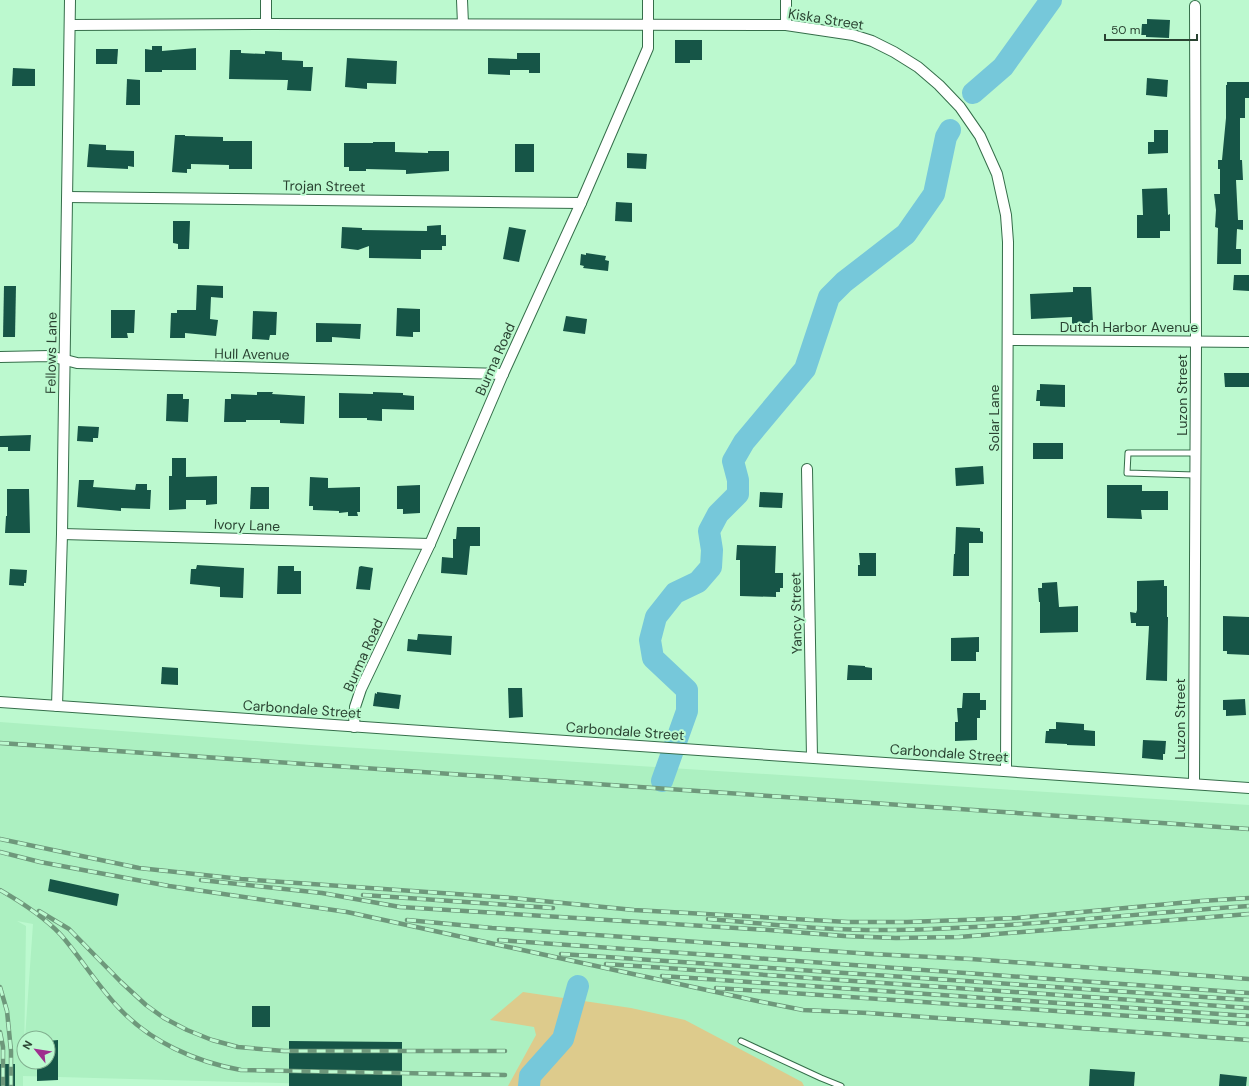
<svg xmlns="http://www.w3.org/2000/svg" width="1249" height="1086" viewBox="0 0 1249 1086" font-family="'DM Sans',sans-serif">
	<rect width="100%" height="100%" fill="#bcf9cf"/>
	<path fill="#acf0c1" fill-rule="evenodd" d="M0,722l311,23 938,60v281h-861l-365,-10v10h-23zM17,921l16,3 -8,114h23v24h-24l2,-136z"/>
	<path fill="#ddcb8c" d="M523,992l108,16 54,12 117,62 2,4h-296l28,-51 -2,-8 -44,-7z"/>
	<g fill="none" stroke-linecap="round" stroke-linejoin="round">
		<g stroke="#76c8da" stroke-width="22">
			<path d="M973,93l30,-26 48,-67"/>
			<path d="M662,781l25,-70v-21l-34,-32 -3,-18 6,-23 19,-24 23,-11 13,-15 1,-17 -3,-19 9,-17 20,-20v-14l-5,-19 11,-19 61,-73 24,-72 15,-15 62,-48 28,-40 12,-57 4,-7"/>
			<path d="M529,1086l1,-10 33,-37 15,-53"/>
		</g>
	</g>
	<g fill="#165547">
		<path d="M1147,19l23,1 -1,18 -23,-1v-2h-5l1,-11h5z"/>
		<path d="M675,40h27v20h-12v3h-15z"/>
		<path d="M152,46h10v5l34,-3v22h-34v2h-17v-23l7,1z"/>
		<path d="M96,49h22l-1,15h-21z"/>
		<path d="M230,50h11v3l24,1v-3l17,1v8l21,1v6h10l-2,24 -24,-1 1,-10 -59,-1z"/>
		<path d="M517,53h23v20h-11v-3h-19v5l-22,-1v-16l29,1z"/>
		<path d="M347,58l50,3 -1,23 -29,-1v6l-22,-2z"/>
		<path d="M13,68l22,1v17h-23z"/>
		<path d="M1147,78l21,2 -1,17 -21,-2z"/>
		<path d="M127,79l13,1v25h-14z"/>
		<path d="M1227,82h22v16h-4v20h-5v42h2l1,20h-7l2,40h5v10l-6,-1 -1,20h5v15h-24l1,-36 -3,-1 1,-17 -2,-16h6v-25h-2v-9h4l4,-42v-33h1z"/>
		<path d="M1154,130h14v23l-20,1v-12h6z"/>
		<path d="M175,135h10v1l38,1v4h29v28h-23v-4l-38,-1v5h-4v4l-15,-1z"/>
		<path d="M373,142h22v10l33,1v-2h21v20l-43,3v-4l-40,-1v2h-17v-4h-5v-24h29z"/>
		<path d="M89,144l17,1v5l28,1v16l-6,-1v3l-41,-2z"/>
		<rect x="515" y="144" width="19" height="28"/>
		<path d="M627,153l20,1 -1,15 -19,-1z"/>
		<path d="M1167,188l1,27 2,-1v17h-10v7h-23v-23h6l-1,-26z"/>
		<path d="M616,202l16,1v19l-17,-1z"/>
		<path d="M173,221h17l-1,28h-11v-5l-5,-1z"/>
		<path d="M441,225v10h5v11h-4v4h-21v9l-52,-1v-12l-11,4 -17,-2 1,-21 20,1v2l65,1v-5z"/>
		<path d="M509,227l17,3 -7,32 -16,-3z"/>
		<path d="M586,253l20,3 -1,4 4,1 -1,10 -25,-3 1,-2 -4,-1 1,-11 5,1z"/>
		<path d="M1234,275h15v16l-16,-1z"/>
		<path d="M197,285l26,1v12l-12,-1 -1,22 8,1 -2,16 -31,-3v5h-15l1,-25h6v-3h19z"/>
		<path d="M4,286h12l-1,51h-12z"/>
		<path d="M1073,287h18l2,36 -21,1v-7l-41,2 -1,-25 43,-2z"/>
		<path d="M397,308l23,1v23h-7v5l-17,-1z"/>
		<path d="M111,310h24l-1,23h-7l1,5h-17z"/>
		<path d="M253,311l24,1 -1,23h-6l-1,5 -17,-1z"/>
		<path d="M566,316l21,3 -2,15 -22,-3z"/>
		<path d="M316,323l45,1 -1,15 -28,-2v5h-16z"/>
		<path d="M1224,373h25v14h-24z"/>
		<path d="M1040,384l25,1v22l-25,-1v-5h-4l1,-11h3z"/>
		<path d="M257,392h16l-1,2 33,2 -1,28 -24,-1v-3h-34v2h-22l1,-23h6v-5l26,1z"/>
		<path d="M373,392l30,1v2l11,1v14l-32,-1v12l-15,-1v-2h-28v-25l34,1z"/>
		<path d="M167,394h16v5h6l-1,23 -22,-1z"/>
		<path d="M78,426l21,1 -1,11h-5v4l-16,-1z"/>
		<path d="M31,435l-1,16h-22v-4h-8v-11z"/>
		<rect x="1033" y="443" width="30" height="16"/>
		<path d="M172,458h14v19l31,-1v28l-11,1v-5h-20v9l-17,1v-34h3z"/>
		<path d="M983,466l1,18 -28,2 -1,-18z"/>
		<path d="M310,477l18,1v10l32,-1v25h-3l1,4h-10v-4l-9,1v-2l-26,-1v-4h-4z"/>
		<path d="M79,480h15l-1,7 42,3 1,-6h11v6h4l-1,19 -29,-1v3l-44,-4z"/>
		<path d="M420,485v28l-17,1v-5h-6v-23z"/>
		<path d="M1107,485h35v6h26v19h-27l1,9 -35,-1z"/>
		<path d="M251,487h18v22h-19z"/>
		<path d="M7,489h22l1,44h-25l1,-17h1z"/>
		<path d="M760,492l23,1 -1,15 -23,-1z"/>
		<path d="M457,527h23v19h-10l-3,29 -26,-2 1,-16 11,1v-19h3z"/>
		<path d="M956,527l24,1v3l3,1v11h-14v33h-16l1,-22h1z"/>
		<path d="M737,545l39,1 -1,27h8v15h-3v4h-4v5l-36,-1v-36h-4z"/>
		<path d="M859,553h17v23h-18v-11h2z"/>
		<path d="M197,565l47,3 -1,30 -23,-1v-10l-30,-3 1,-15h5z"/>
		<path d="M278,566h16v5h7v23h-24z"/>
		<path d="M361,566l12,2 -3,22 -14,-1 3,-22z"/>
		<path d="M10,569l17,1 -1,13h-2v3l-15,-1z"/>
		<path d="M1164,580v6h3v31h1l-1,64 -21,-1 3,-54h-13v-3h-5l-1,-11 6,1 1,-3v-29z"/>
		<path d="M1057,582l2,25 19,-1v26l-38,1v-31h-1l-1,-14h4v-5z"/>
		<path d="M1223,616l26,1v38l-22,-1v-3h-4z"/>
		<path d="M418,634l34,2 -1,19 -44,-4 1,-12 9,1z"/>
		<path d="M979,637v15h-3v9h-25v-23z"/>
		<path d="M848,665l17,1v1l7,1v12h-25z"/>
		<path d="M162,667l16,1v17l-17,-1z"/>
		<path d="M508,688h14l1,29 -14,1z"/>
		<path d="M377,692l24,3 -2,14 -26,-3 2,-13 2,1z"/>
		<path d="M963,693h17v7h6v10h-6v8h-3v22l-22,1v-19h3l-1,-14h5z"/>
		<path d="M1245,699l1,16 -20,1v-6h-3v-10z"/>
		<path d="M1056,722l28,2v6l11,1v15l-28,-1v-1l-22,-1 1,-12h3v-2h7z"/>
		<path d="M1143,740l23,1 -1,13h-2v6l-21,-2z"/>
		<path d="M50,879l69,15 -2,12 -69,-15z"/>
		<rect x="252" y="1006" width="18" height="21"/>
		<path d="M58,1040v40l-21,1v-19h11v-21z"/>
		<path d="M289,1041l113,1v44h-113z"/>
		<rect x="0" y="1064" width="15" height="22"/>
		<path d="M1090,1069l45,3 -1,14h-45z"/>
		<path d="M1220,1074l27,3 -1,9h-27z"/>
	</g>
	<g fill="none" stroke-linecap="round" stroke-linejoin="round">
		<g stroke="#356e4a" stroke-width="7">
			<g id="lane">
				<path d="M1195,475l-68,-2 1,-20h67"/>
				<path d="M741,1041l80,37 20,8"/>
			</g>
		</g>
		<g stroke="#356e4a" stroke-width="12">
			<g id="street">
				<path d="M266,0v24"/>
				<path d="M462,0l1,24"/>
				<path d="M786,0v25"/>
				<path d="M70,25l196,-1 520,1 67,10 19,6 22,11 24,15 21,18 21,22 20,29 17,38 9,41 2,27 -2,529"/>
				<path d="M68,197l513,6"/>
				<path d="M1008,340l241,2"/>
				<path d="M0,357l50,-1 27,7 426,11"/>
				<path d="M807,469l5,288"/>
				<path d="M62,534l368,10"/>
				<path d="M0,702l1249,86"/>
				<path d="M57,706l5,-172 8,-534"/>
				<path d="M354,727l1,-20 6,-18 69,-145 73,-170 78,-171 67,-155v-48"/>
				<path d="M1194,783l2,-441 -1,-336"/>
			</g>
		</g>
		<use href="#lane" stroke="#fff" stroke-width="5"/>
		<use href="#street" stroke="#fff" stroke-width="10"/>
		<g stroke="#6e987b" stroke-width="4.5">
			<g id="rail">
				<path d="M0,743l1249,86"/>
				<path d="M0,839l139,29 102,11 271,19 122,12 214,12h59l110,-4 184,-17 48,-3"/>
				<path d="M0,852l40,10 129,24 178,26 415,90 41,8 65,3 381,27"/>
				<path d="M201,880l121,13 78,14 369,23 75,6 52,2 63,-1 290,-23"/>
				<path d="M0,890c21,12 44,27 61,45 20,23 36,50 57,72 32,35 78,55 123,63l264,5"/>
				<path d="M363,895l190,13"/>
				<path d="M39,911l30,18 52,53 25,23 18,13 23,12 25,10 26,7 46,4h221"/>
				<path d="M708,919c61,5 123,12 185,11 119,-2 237,-16 356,-24"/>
				<path d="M407,920l85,8 380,26 99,5 278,20"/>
				<path d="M499,940l750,53"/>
				<path d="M561,954l688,46"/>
				<path d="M606,964l643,44"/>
				<path d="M662,976l587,40"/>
				<path d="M0,987l7,24 4,40v35"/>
				<path d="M716,988l533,36"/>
				<path d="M0,1032l3,15v39"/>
			</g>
		</g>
		<use href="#rail" stroke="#bcf9cf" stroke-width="3" stroke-dasharray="9" stroke-linecap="butt"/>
	</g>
	<g text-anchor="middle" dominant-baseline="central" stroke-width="4" stroke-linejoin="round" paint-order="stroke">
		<g font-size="14" fill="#2a4332" stroke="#bcf9cf">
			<text transform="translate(826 19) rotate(9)">Kiska Street</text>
			<text transform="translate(324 186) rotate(1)">Trojan Street</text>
			<text x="1129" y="327">Dutch Harbor Avenue</text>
			<text transform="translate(51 353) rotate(-89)">Fellows Lane</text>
			<text transform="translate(252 354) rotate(1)">Hull Avenue</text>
			<text transform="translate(495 359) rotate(-66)">Burma Road</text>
			<text transform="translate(1182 395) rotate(-90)">Luzon Street</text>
			<text transform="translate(994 418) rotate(-90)">Solar Lane</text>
			<text transform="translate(247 525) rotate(2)">Ivory Lane</text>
			<text transform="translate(796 613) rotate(-91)">Yancy Street</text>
			<text transform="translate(363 655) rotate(-66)">Burma Road</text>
			<text transform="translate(302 709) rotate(4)">Carbondale Street</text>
			<text transform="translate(1180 719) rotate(-90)">Luzon Street</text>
			<text transform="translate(625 731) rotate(4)">Carbondale Street</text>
			<text transform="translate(949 753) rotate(4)">Carbondale Street</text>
		</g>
	</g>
	<g transform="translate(36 1050) rotate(300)"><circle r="19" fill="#bcf9cf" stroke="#82b090"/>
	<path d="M0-3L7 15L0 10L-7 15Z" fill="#9e2f8e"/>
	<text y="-6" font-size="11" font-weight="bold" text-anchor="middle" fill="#2a4332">N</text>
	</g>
	<path d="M1105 34v6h92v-6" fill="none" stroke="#2a4332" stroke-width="2"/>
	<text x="1111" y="34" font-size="12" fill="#2a4332" stroke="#bcf9cf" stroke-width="3" paint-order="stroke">50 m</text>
</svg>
